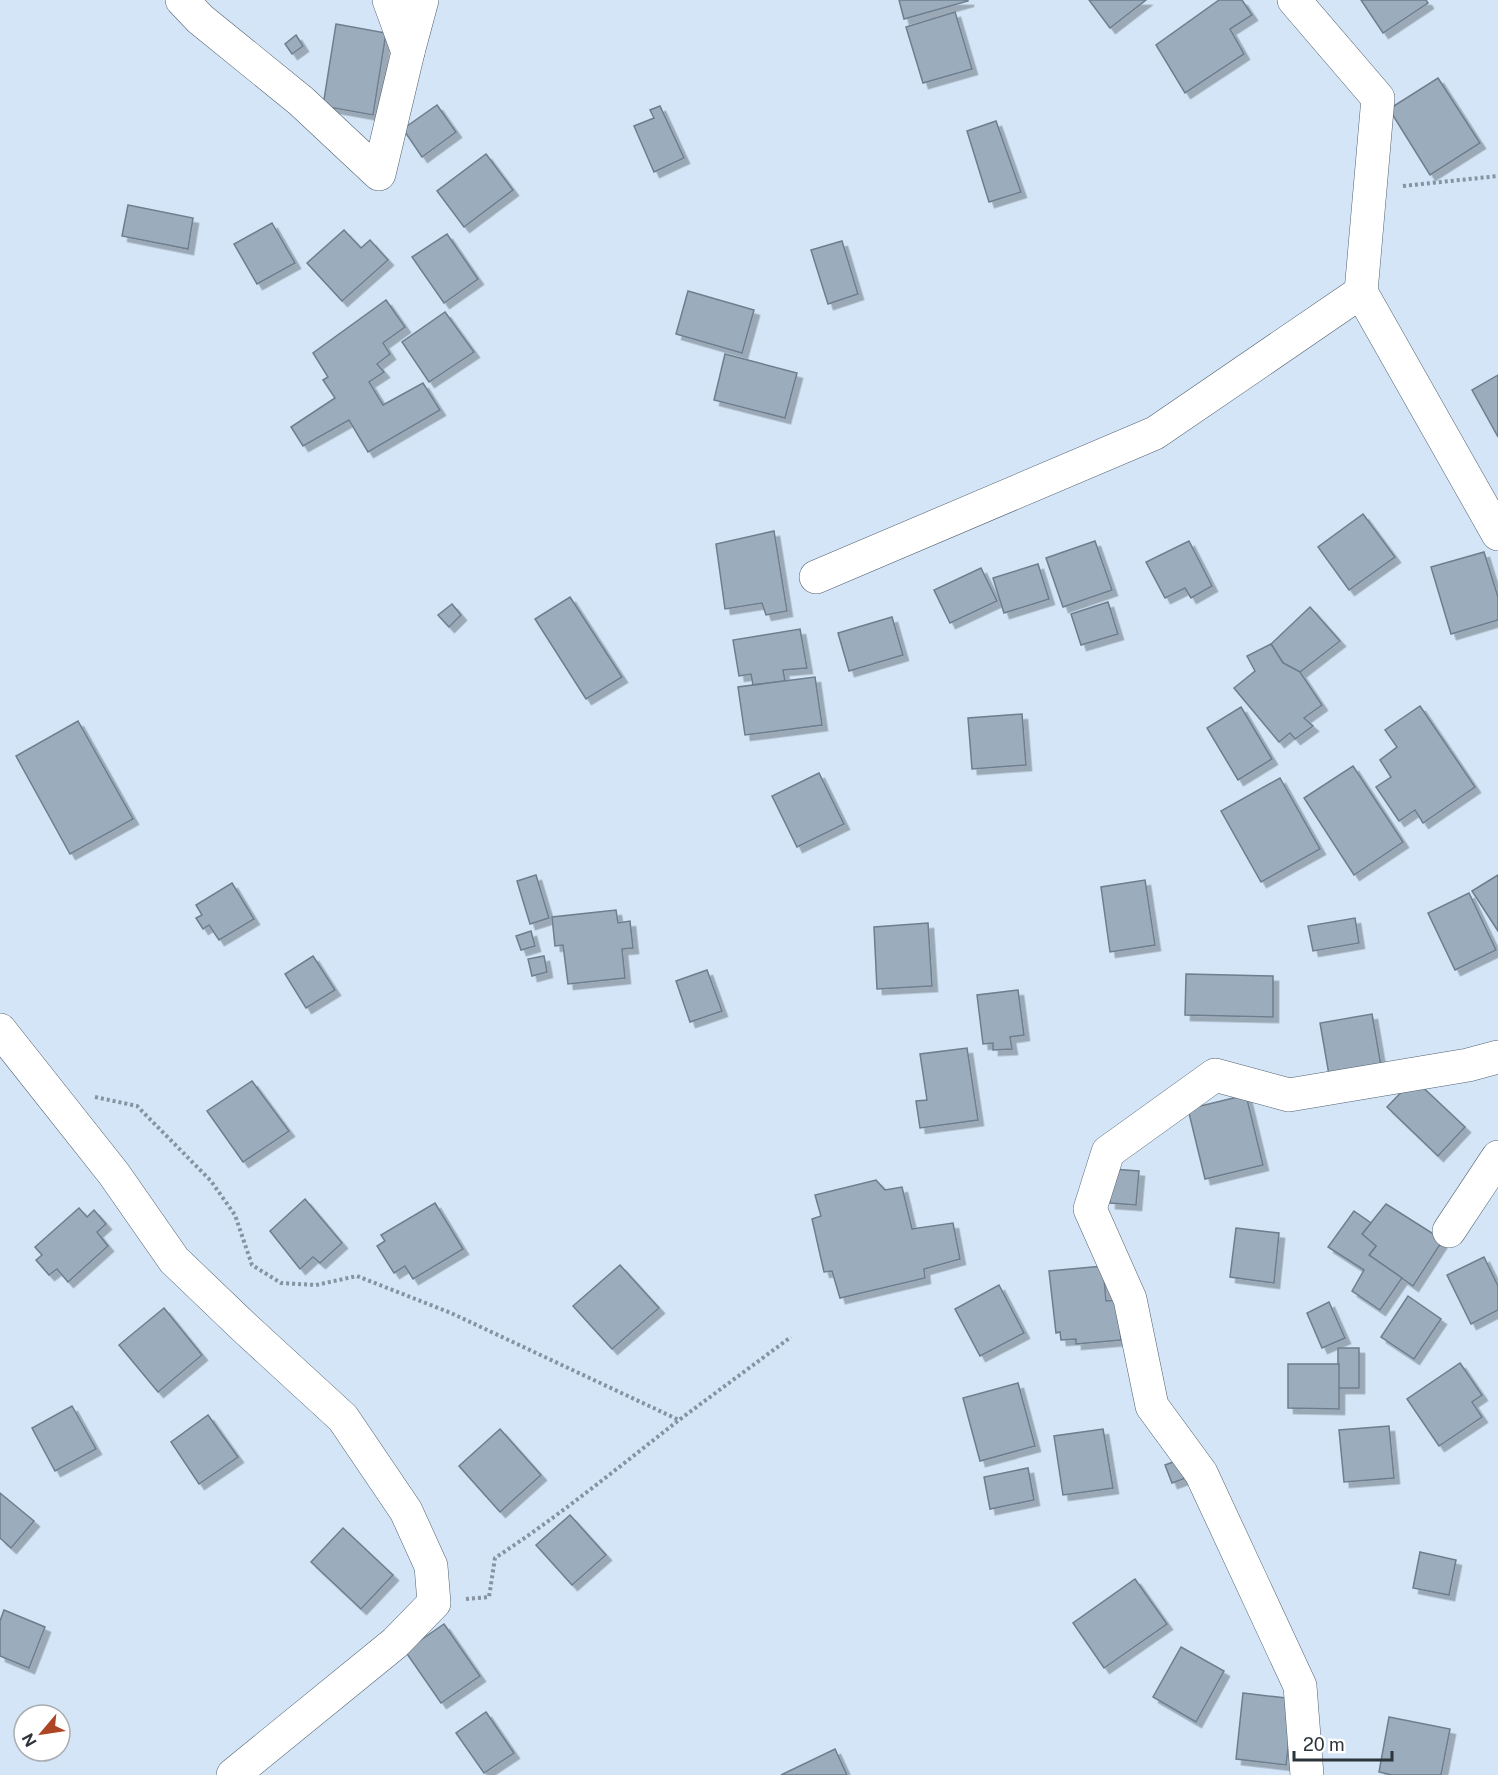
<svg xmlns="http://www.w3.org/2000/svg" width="1498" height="1775" viewBox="0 0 1498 1775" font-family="'Public Sans',sans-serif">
	<defs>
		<filter id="shadow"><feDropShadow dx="5.5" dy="5.5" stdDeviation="0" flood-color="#0004"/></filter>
	</defs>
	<rect width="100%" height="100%" fill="#d3e5f7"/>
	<g fill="#9bacbd" stroke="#6e7e8e" stroke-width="1.5" filter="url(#shadow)">
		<path d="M899,0h69v1l-64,18z"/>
		<path d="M1089,0h57l-36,28z"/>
		<path d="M1219,0h23l10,15 -22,14 14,25 -59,39 -29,-48z"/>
		<path d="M1361,0h65l2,3 -45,30z"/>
		<path d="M955,12l17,57 -49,14 -17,-56z"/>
		<path d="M336,24l50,9 -13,82 -50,-9z"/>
		<path d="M296,35l7,11 -11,8 -7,-10z"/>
		<path d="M1438,78l42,65 -50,32 -41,-66z"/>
		<path d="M437,105l19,27 -34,25 -19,-28z"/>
		<path d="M660,106l24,52 -30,14 -20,-46 20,-8 -4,-8z"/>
		<path d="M996,121l25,71 -32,10 -22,-71z"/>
		<path d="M486,154l27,36 -49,37 -27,-36z"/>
		<path d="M128,205l65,13 -5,31 -66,-13z"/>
		<path d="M272,223l23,40 -38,21 -23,-40z"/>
		<path d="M344,230l17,18 9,-8 18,20 -46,41 -35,-38z"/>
		<path d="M447,234l31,45 -34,24 -32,-46z"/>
		<path d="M842,241l16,53 -30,10 -17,-54z"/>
		<path d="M688,291l66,19 -12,43 -66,-19z"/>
		<path d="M386,300l19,27 -22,16 7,11 -13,10 7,8 -15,10 14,23 40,-22 17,27 -72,42 -19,-32 -46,26 -12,-19 44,-29 -12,-18 5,-3 -15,-24z"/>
		<path d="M445,312l29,40 -45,30 -27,-40z"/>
		<path d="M725,354l72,19 -12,45 -71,-18z"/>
		<path d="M1498,375v62l-26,-47z"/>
		<path d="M1363,514l32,43 -46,33 -31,-43z"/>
		<path d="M774,531l13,80 -21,4 -4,-12 -37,6 -9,-65z"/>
		<path d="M1095,541l17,49 -49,17 -17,-49z"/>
		<path d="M1189,541l23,45 -21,12 -6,-10 -20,10 -19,-36z"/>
		<path d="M1484,552l14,45v23l-47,14 -20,-67z"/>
		<path d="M1038,564l11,35 -45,14 -11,-35z"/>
		<path d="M981,568l16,33 -47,22 -16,-33z"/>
		<path d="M570,597l52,80 -36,22 -51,-80z"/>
		<path d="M1108,602l10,32 -37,11 -10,-31z"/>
		<path d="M452,604l9,11 -12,12 -11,-12z"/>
		<path d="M1310,607l30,34 -40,31 -17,-9 -12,-19z"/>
		<path d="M892,617l11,38 -54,16 -11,-38z"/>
		<path d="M800,629l7,39 -24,2 2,11 -32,4 -2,-11 -12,2 -6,-36z"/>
		<path d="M1271,644l12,19 17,9 22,33 -18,13 9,8 -18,13 -5,-6 -11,9 -45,-54 21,-17 -8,-15z"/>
		<path d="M815,677l7,48 -77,10 -7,-48z"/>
		<path d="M1420,706l55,81 -52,36 -8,-13 -16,11 -23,-34 15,-10 -11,-17 17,-13 -12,-17z"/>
		<path d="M1241,707l31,52 -34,21 -31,-52z"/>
		<path d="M1022,714l4,51 -54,4 -4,-51z"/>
		<path d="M78,721l55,98 -63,35 -54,-98z"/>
		<path d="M1353,766l50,76 -49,33 -50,-77z"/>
		<path d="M819,773l25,51 -47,23 -25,-51z"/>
		<path d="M1280,778l40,71 -59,33 -40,-71z"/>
		<path d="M536,875l13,43 -19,6 -13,-43z"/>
		<path d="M1498,875v56l-26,-40z"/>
		<path d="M1145,880l10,65 -45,7 -9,-65z"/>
		<path d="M232,883l22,36 -35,21 -10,-15 -6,4 -7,-11 6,-3 -6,-10z"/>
		<path d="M1469,893l27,57 -41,20 -27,-57z"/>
		<path d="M616,910l2,13 12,-2 3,27 -11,1 3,29 -57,6 -5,-39 -8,1 -3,-29z"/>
		<path d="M1355,918l4,25 -46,8 -5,-25z"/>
		<path d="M928,923l4,63 -55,3 -3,-62z"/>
		<path d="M531,931l4,15 -14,4 -5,-14z"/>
		<path d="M313,956l22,34 -29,18 -21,-34z"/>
		<path d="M544,956l3,16 -15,4 -4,-17z"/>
		<path d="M707,970l15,41 -32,11 -14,-41z"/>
		<path d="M1186,974l87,2v41l-88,-2z"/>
		<path d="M1018,990l6,45 -14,2 2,12 -19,1v-7l-10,1 -6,-49z"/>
		<path d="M1372,1014l9,52 -52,9 -9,-52z"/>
		<path d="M967,1048l11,72 -58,8 -4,-27 11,-1 -7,-46z"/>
		<path d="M1414,1079l51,48 -27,29 -51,-49z"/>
		<path d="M252,1081l37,50 -46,31 -36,-51z"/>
		<path d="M1246,1095l17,70 -58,14 -17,-70z"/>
		<path d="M1112,1169l27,2 -3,34 -26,-2z"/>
		<path d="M876,1180l9,10 17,-3 10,42 41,-6 7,36 -36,10 1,9 -85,20 -8,-27 -8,1 -12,-53 9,-3 -6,-21z"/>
		<path d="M305,1199l37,44 -22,20 -7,-6 -13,12 -30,-38z"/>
		<path d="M435,1203l28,46 -50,30 -8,-13 -11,7 -17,-27 8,-5 -4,-6z"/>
		<path d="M1386,1204l57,36 -30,46 -44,-31 7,-9 -14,-12z"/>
		<path d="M79,1208l8,9 7,-7 12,14 -9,8 11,14 -40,36 -11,-13 -8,6 -13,-15 6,-5 -7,-8z"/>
		<path d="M1354,1211l17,12 -9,11 14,12 -7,9 33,23 -22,32 -28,-19 12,-21 -36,-23z"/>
		<path d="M1236,1228l43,5 -5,50 -44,-6z"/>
		<path d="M1484,1257l14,29v24l-27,14 -24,-49z"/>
		<path d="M620,1265l39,43 -47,41 -39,-43z"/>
		<path d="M1103,1266l3,35 11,-1 4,40 -45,4v-5l-15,1 -1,-8 -4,1 -7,-62z"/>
		<path d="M999,1285l25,48 -44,23 -25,-47z"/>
		<path d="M1408,1296l33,23 -27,40 -33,-22z"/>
		<path d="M1329,1302l16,36 -23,10 -15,-35z"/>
		<path d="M164,1308l38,47 -44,37 -39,-47z"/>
		<rect x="1338" y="1348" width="21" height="40"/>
		<path d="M1460,1363l22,32 -10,7 10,15 -43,29 -32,-47z"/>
		<path d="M1288,1364h51v45l-51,-1z"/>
		<path d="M1018,1383l17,63 -55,15 -17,-63z"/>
		<path d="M72,1406l24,43 -41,22 -23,-43z"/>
		<path d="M208,1415l30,42 -39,27 -28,-42z"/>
		<path d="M1389,1426l5,52 -50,4 -5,-52z"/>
		<path d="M500,1429l41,46 -41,37 -41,-46z"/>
		<path d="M1103,1429l10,59 -50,7 -9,-59z"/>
		<path d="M1184,1458l7,18 -19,7 -7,-18z"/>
		<path d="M1028,1468l6,32 -44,9 -6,-32z"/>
		<path d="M0,1493l34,28 -23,27 -11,-10z"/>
		<path d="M570,1515l36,40 -34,30 -36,-40z"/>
		<path d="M343,1528l50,47 -32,34 -50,-47z"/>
		<path d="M1420,1552l36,8 -7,35 -36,-7z"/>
		<path d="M1135,1579l32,45 -63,44 -31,-45z"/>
		<path d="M4,1610l41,17 -16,41 -29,-12v-35z"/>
		<path d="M444,1624l36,52 -39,27 -36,-52z"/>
		<path d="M1181,1647l43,24 -28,51 -43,-25z"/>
		<path d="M1243,1693l51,6 -8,66 -50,-6z"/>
		<path d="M486,1712l28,41 -30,20 -28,-40z"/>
		<path d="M1389,1717l61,12 -9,46h-49l-13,-3z"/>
		<path d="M835,1749l12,26h-66z"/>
	</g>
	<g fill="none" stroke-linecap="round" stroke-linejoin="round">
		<g stroke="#526170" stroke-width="34">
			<g id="minor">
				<path d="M182,0l18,19 101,82 78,73 29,-122 -19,-52"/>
				<path d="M1294,0l84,98 -17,194 137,242"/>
				<path d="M408,52l14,-52"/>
				<path d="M816,577l339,-144 206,-141"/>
				<path d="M0,1030l114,144 60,86 71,68 98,90 63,93 25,55 3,37 -39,40 -162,132"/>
				<path d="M1449,1231l49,-74"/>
				<path d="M1307,1775l-7,-89 -99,-213 -49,-67 -22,-107 -40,-90 18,-57 107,-77 74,20 179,-30 30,-8"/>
			</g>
		</g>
		<g stroke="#8693a0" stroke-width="4" stroke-dasharray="3 3" stroke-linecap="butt">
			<path d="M1403,186l95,-10"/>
			<path d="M95,1097l42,9 74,75 24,34 17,50 29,18 35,2 41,-9 94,37 228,107 112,-83"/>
			<path d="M466,1599l23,-2 6,-39c64,-42 124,-91 184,-138"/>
		</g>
		<use href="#minor" stroke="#fff" stroke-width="33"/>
	</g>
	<g transform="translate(42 1733) rotate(241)"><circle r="28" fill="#ffffff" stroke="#abaeb1" stroke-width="1.5"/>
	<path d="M0-4.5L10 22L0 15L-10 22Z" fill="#ad4624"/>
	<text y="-9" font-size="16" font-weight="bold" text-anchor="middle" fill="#2d343b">N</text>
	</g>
	<path d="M1294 1751v9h98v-9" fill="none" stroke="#2d343b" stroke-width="3"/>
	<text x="1303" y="1751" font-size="18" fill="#2d343b" stroke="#ffffff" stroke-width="4.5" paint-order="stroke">20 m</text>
</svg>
